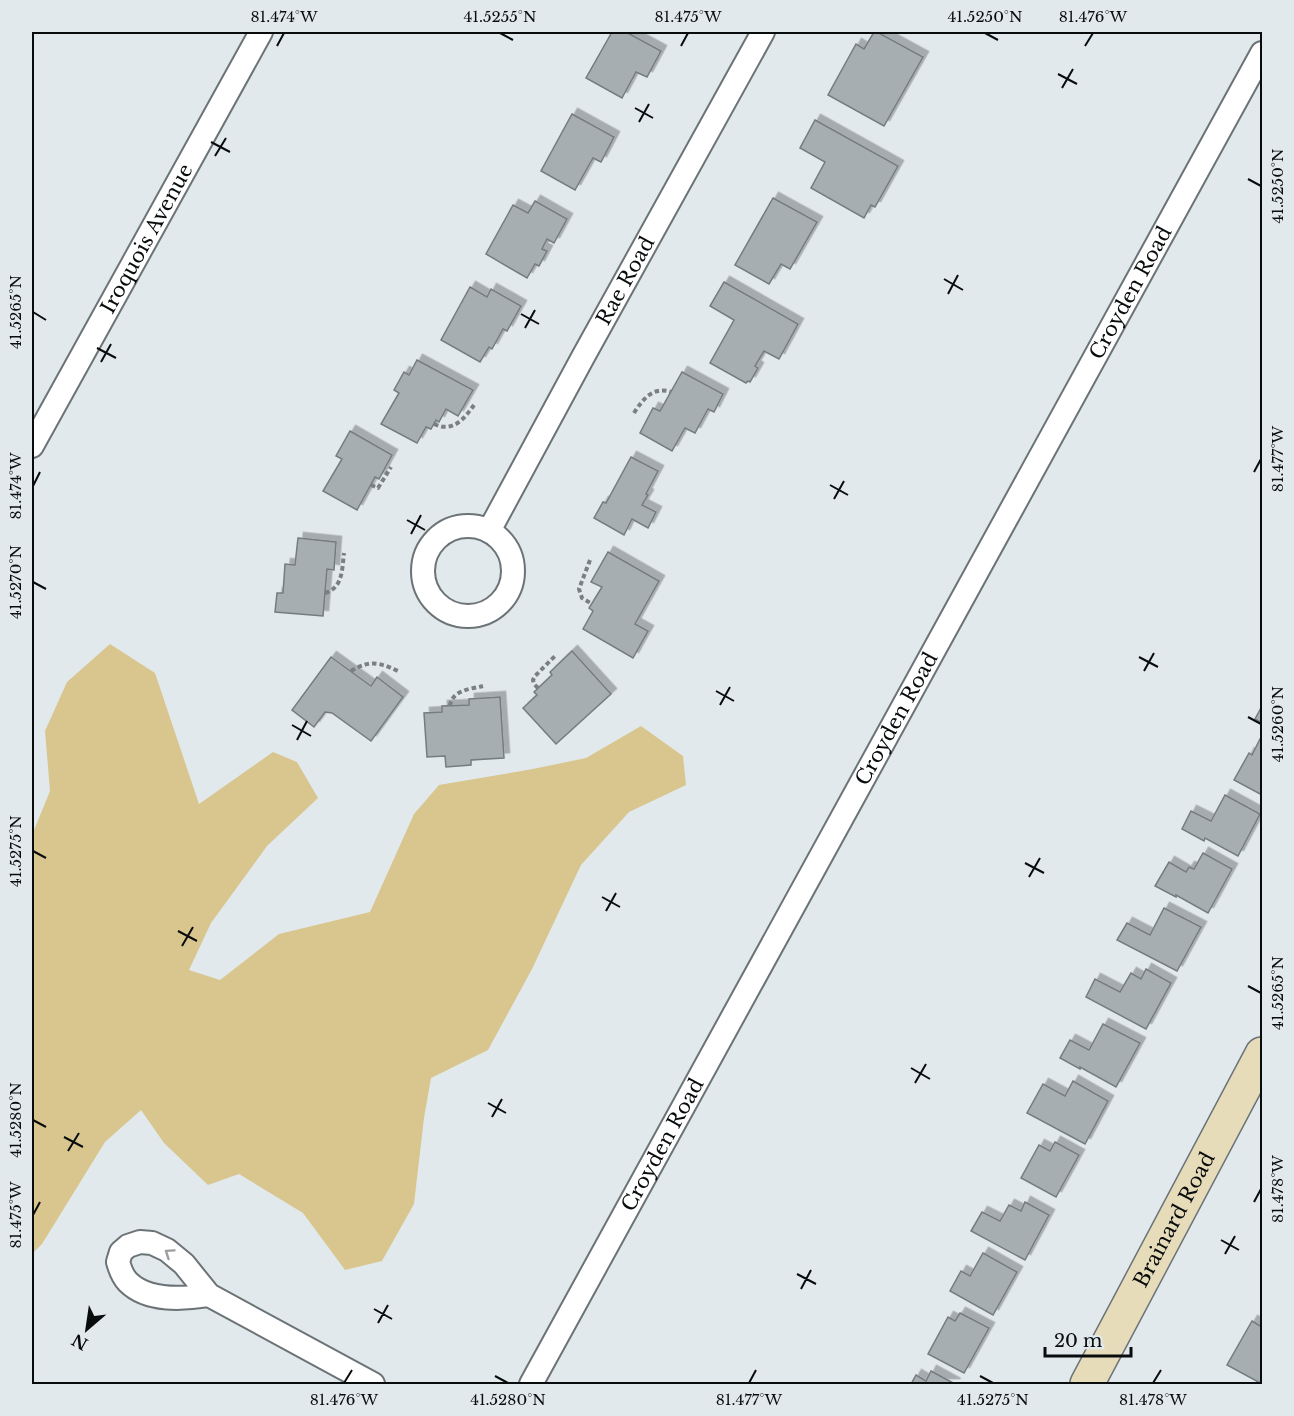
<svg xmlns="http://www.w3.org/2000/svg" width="1294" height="1416" viewBox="0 0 1294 1416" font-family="'Libre Baskerville',serif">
	<defs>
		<filter id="shadow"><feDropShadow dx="5.5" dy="-5.5" stdDeviation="0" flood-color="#0004"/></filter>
	</defs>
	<rect width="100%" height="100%" fill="#e1e9ed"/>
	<path fill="#d9c68f" d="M110,644l45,29 44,131 74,-52 24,10 21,36 -51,48 -56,77 -22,47 31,10 59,-46 91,-22 44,-98 25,-29 94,-16 53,-11 55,-32 42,30 3,29 -57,27 -48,53 -49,104 -44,81 -57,28 -7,40 -10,86 -32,57 -37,9 -42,-57 -64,-39 -31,11 -44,-42 -23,-33 -36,32 -63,102 -10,10v-419l18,-44 -5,-60 22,-49z"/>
	<g fill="#a6aeb1" stroke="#757c7f" stroke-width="1.5" filter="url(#shadow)">
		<path d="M612,32h14l35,19 -14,26 -11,-5 -14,26 -36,-20z"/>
		<path d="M874,32h3l46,25 -39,69 -56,-31 28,-51 8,5z"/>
		<path d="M572,114l42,23 -13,25 -8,-4 -18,32 -34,-19z"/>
		<path d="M815,120l83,46 -23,41 -4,-2 -7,13 -53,-30 14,-26 -25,-14z"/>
		<path d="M773,198l44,24 -27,47 -9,-5 -12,20 -34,-19z"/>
		<path d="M535,201l32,18 -13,24 -7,-4 -5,10 5,2 -8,15 -4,-2 -8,14 -41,-24 27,-49 15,8z"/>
		<path d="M724,282l74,42 -19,35 -15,-8 -9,15 3,2 -8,14 -2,-1 -2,2 -36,-20 24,-43 -24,-14z"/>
		<path d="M470,287l17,10 4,-8 30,17 -14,25 -4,-2 -11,20 -3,-2 -9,15 -39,-22z"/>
		<path d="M417,360l56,30 -15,26 -12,-7 -7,13 -3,-2 -5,9 -5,-2 -9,16 -36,-19 18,-31 -5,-3 10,-18 5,3z"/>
		<path d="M682,372l41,22 -9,18 -6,-3 -13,24 -10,-5 -13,23 -32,-18 13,-25 7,3z"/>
		<path d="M350,431l42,24 -13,24 -4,-2 -18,33 -34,-19 19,-32 -6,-3z"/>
		<path d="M631,457l27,14 -12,23 2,1 -6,10 14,7 -8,16 -16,-9 -8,16 -30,-17 9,-16 3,1z"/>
		<path d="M298,538l38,4 -2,28 -7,-1 -4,47 -48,-4 2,-19h6l2,-29 10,1z"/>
		<path d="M608,552l51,29 -24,43 13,7 -15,27 -50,-29 10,-18 -4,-3 13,-21 -11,-5z"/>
		<path d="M572,651l39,43 -55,50 -33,-36 14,-13 -3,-3 18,-17 -2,-3z"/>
		<path d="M331,657l40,29 6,-9 26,20 -32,44 -39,-28 -7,-1 -11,15 -22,-17z"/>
		<path d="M500,697l4,61 -33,2v5l-25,2 -1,-11 -18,1 -3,-44 18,-1v-6l27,-1v-6z"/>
		<path d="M1262,706v17l-7,-4z"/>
		<path d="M1260,739l2,1v55l-28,-15 15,-27 3,2z"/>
		<path d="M1225,795l35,19 -22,42 -33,-18 -1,3 -22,-12 9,-18 20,10z"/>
		<path d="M1203,853l29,16 -24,44 -32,-18v2l-21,-11 14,-24 17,10 3,-5 5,2z"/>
		<path d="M1164,908l37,19 -24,44 -60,-31 10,-17 23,12z"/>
		<path d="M1146,969l25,14 -25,46 -60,-32 9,-18 25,13 11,-19 10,6z"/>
		<path d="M1103,1024l37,19 -24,44 -36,-20v2l-20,-11 10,-18 19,10z"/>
		<path d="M1073,1081l35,20 -23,43 -58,-31 16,-29 22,12z"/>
		<path d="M1055,1142l24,13 -23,42 -35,-19 18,-33 11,6z"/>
		<path d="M1025,1202l24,13 -24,45 -54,-29 11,-19 18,9 9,-16 12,6z"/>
		<path d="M983,1253l34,19 -24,43 -43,-24 11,-20 9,5z"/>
		<path d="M960,1313l29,15 -25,45 -36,-19 20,-37 7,4z"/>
		<path d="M1252,1321l10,6v57l-35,-19z"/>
		<path d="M931,1371l24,13h-44l5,-9 10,6z"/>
	</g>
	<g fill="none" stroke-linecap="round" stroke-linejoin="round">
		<g stroke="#6c7376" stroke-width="26">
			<g id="street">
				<path id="s1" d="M32,446l229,-414"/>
				<circle cx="468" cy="571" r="45"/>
				<path id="s2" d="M489,531l94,-174 180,-325"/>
				<path d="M209,1295c-25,4 -61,7 -81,-13 -5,-5 -8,-13 -10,-20l3,-10 7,-6 12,-4 12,1 15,7 17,14 25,31 164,89"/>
				<path id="s3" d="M531,1384l731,-1331"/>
			</g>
		</g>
		<g stroke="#6c7376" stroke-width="36">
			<g id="secondary">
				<path id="s4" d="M1087,1384l175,-330"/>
			</g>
		</g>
		<g stroke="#7a8082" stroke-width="4" stroke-dasharray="4.5 3" stroke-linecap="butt">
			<path d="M634,413c9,-14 19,-27 37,-21"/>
			<path d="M434,424c19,9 30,-5 40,-19"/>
			<path d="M371,485l7,3 13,-21"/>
			<path d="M590,560l-11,29 3,9 10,6"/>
			<path d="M325,593c18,-5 17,-24 19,-40"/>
			<path d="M351,671c19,-11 27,-9 47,0"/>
			<path d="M538,688l-4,-4 -1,-4 2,-4 20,-20"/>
			<path d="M450,706c2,-16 20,-17 33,-20"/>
		</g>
		<use href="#street" stroke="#fff" stroke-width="22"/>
		<use href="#secondary" stroke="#e6dcba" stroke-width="33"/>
	</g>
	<defs><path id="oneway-chevron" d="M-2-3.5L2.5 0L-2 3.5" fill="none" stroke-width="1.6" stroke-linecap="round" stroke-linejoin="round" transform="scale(1.5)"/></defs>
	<use stroke="#9d9e9e" href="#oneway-chevron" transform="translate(169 1253) rotate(-146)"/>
	<path fill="none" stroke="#090c0d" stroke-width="2" d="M500,33l13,7M985,33l13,7M277,46l7,-13M681,46l7,-13M1085,46l8,-13M1058,74l19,10M1062,88l11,-19M635,108l18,10M639,122l10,-18M211,142l19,10M215,156l11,-18M1248,179l13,7M944,279l19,11M948,294l10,-19M33,312l13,8M521,314l18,10M525,328l10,-18M97,348l19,10M101,362l10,-18M1254,472l7,-13M830,485l18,10M33,486l7,-14M834,499l10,-18M407,520l18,10M411,534l10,-19M33,582l13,7M1139,657l19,10M1144,671l10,-18M716,691l18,10M720,705l10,-18M1248,717l13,7M292,725l19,11M297,740l10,-19M33,851l13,7M1025,863l19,10M1029,877l11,-19M602,897l18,10M606,911l10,-18M178,931l19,10M182,946l11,-19M1248,986l13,7M911,1068l19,11M915,1083l11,-19M488,1103l18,10M492,1117l10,-18M33,1120l13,7M64,1137l19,10M68,1151l11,-18M1254,1202l7,-13M33,1215l7,-13M1221,1240l18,10M1225,1254l10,-18M797,1274l19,10M801,1289l10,-19M374,1309l18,10M378,1323l10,-18M495,1376l13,7M980,1376l13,7M344,1383l8,-13M749,1383l7,-13M1153,1383l8,-13"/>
	<g text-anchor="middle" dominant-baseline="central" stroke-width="4.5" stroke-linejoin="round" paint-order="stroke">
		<g font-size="20" fill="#090c0d" stroke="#e1e9ed">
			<text stroke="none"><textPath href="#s1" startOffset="237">Iroquois Avenue</textPath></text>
			<text stroke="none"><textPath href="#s2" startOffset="285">Rae Road</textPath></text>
			<text stroke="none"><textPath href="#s3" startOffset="1245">Croyden Road</textPath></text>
			<text stroke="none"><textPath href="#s3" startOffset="759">Croyden Road</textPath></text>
			<text stroke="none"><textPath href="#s3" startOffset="273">Croyden Road</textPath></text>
			<text stroke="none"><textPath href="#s4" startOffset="186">Brainard Road</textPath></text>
		</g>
	</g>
	<rect width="1294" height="1416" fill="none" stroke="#e1e9ed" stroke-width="66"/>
	<g transform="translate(87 1329) rotate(209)" stroke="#e1e9ed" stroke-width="4.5" paint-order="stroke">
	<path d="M0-4.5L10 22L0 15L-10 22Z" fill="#090c0d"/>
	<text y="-9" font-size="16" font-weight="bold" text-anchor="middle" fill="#090c0d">N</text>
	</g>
	<path d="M1045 1347v9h86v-9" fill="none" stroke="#090c0d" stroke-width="3"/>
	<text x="1054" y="1347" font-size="18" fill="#090c0d" stroke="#e1e9ed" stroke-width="4.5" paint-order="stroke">20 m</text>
	<rect x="33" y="33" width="1228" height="1350" fill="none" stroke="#090c0d" stroke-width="2"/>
	<g font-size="15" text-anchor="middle" fill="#090c0d">
		<text x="284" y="22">81.474°W</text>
		<text x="500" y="22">41.5255°N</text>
		<text x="688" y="22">81.475°W</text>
		<text x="985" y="22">41.5250°N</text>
		<text x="1093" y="22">81.476°W</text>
		<text transform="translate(1278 186) rotate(-90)" y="5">41.5250°N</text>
		<text transform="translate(16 312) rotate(-90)" y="5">41.5265°N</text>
		<text transform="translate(1278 459) rotate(-90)" y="5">81.477°W</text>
		<text transform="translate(16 486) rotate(-90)" y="5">81.474°W</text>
		<text transform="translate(16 582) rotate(-90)" y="5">41.5270°N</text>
		<text transform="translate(1278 724) rotate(-90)" y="5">41.5260°N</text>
		<text transform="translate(16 851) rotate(-90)" y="5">41.5275°N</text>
		<text transform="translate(1278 993) rotate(-90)" y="5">41.5265°N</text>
		<text transform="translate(16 1120) rotate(-90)" y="5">41.5280°N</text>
		<text transform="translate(1278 1189) rotate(-90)" y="5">81.478°W</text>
		<text transform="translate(16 1215) rotate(-90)" y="5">81.475°W</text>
		<text x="344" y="1405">81.476°W</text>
		<text x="508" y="1405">41.5280°N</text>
		<text x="749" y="1405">81.477°W</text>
		<text x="993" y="1405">41.5275°N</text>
		<text x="1153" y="1405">81.478°W</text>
	</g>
</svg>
